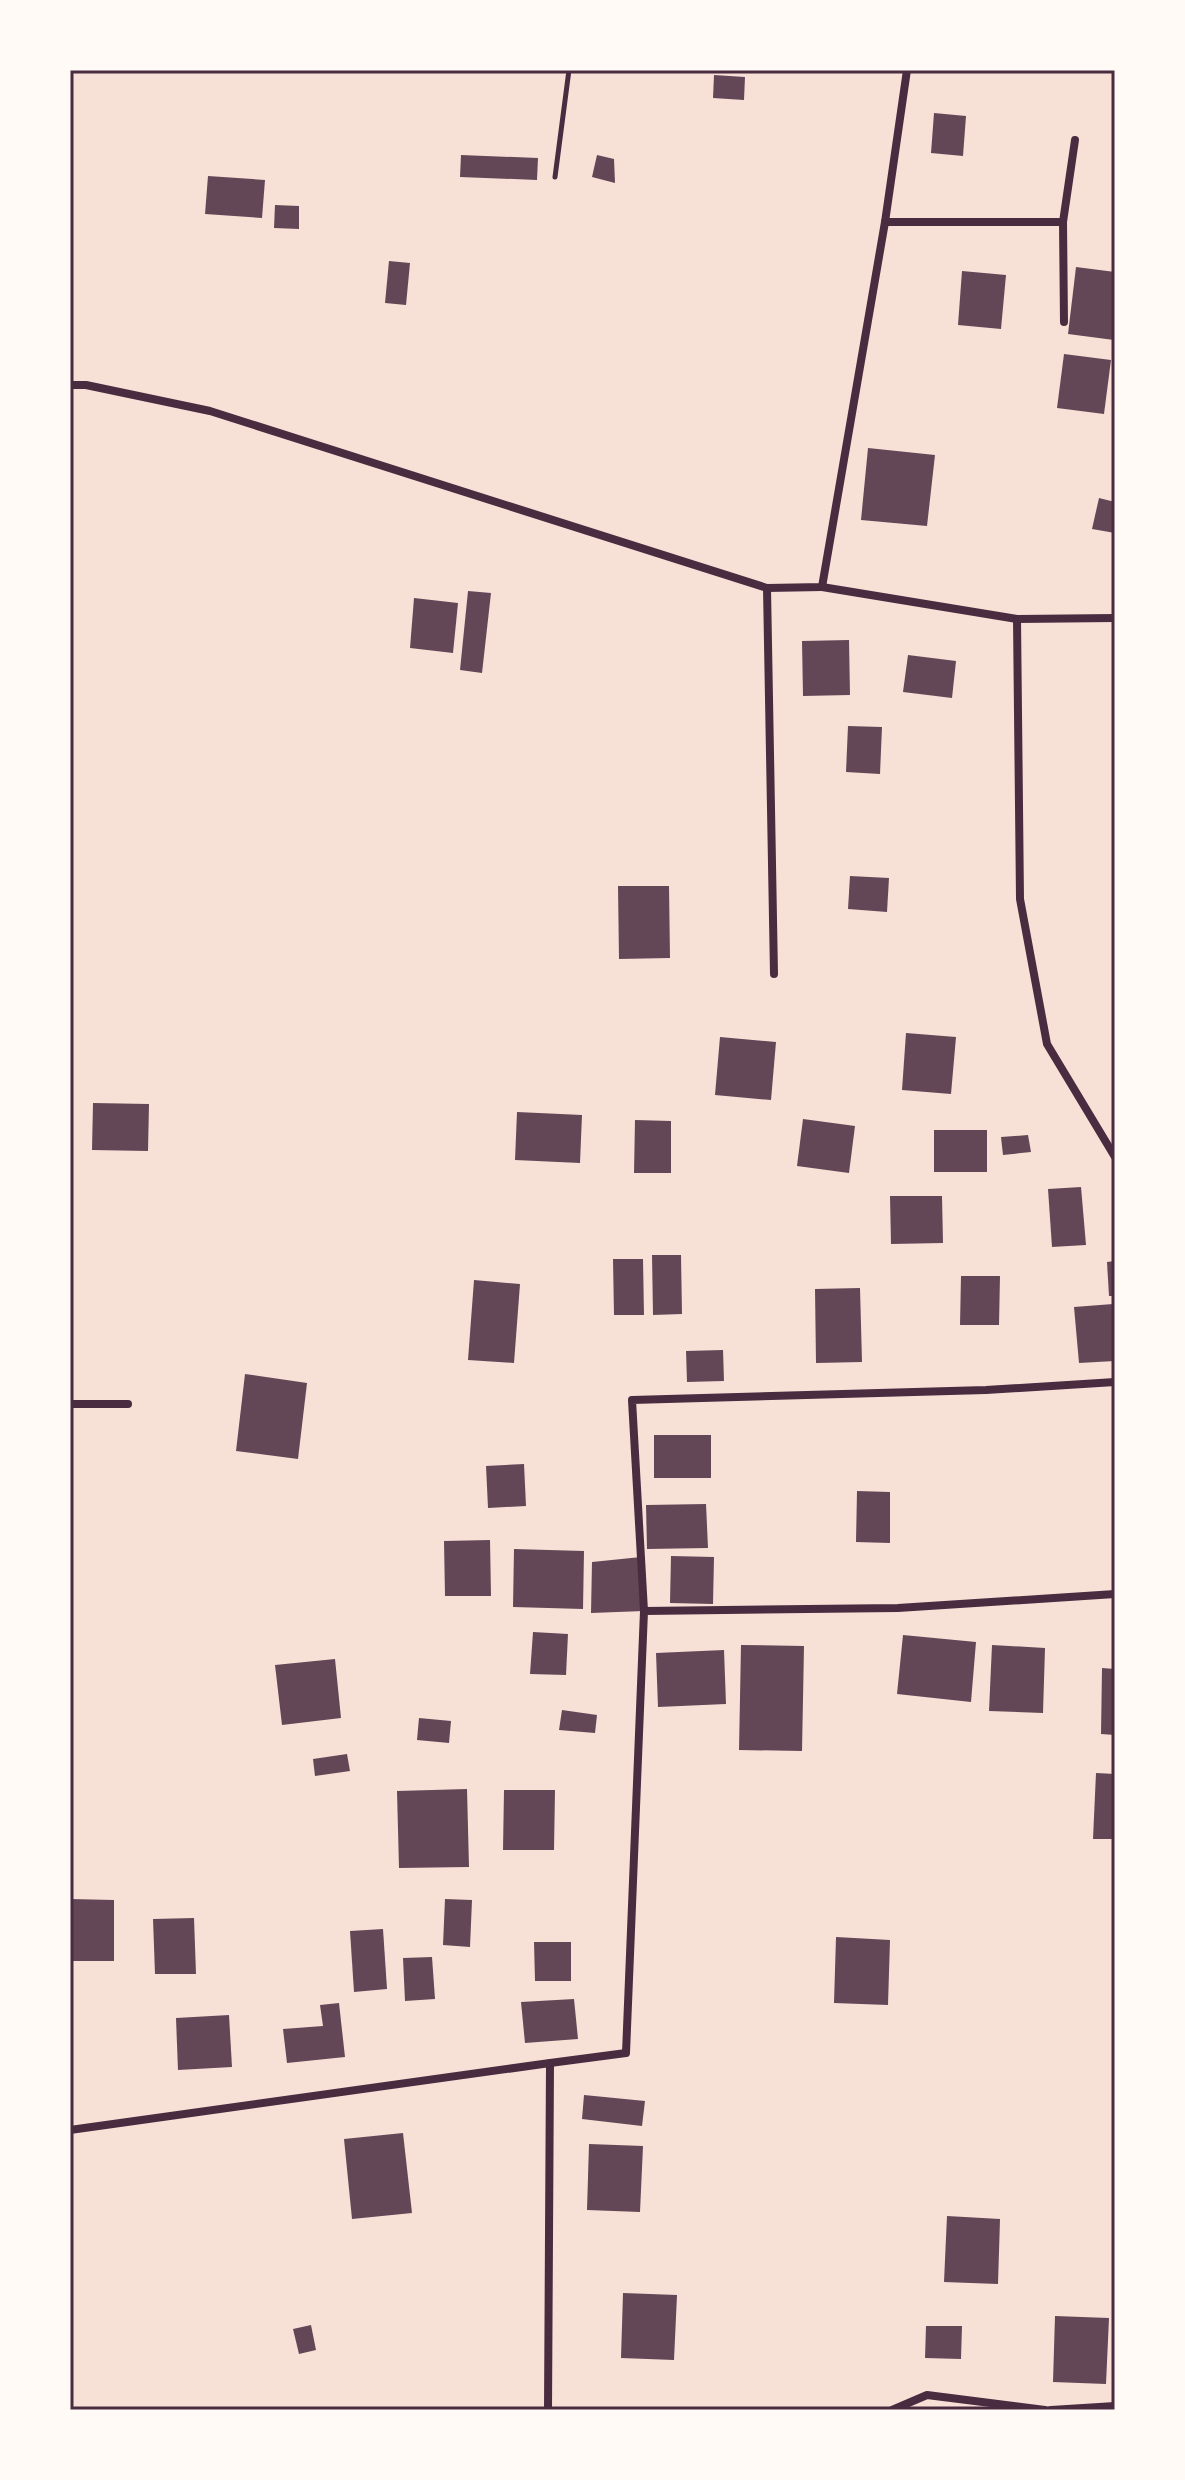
<svg xmlns="http://www.w3.org/2000/svg" width="1185" height="2480" viewBox="0 0 1185 2480" font-family="'Roboto Condensed',sans-serif">
	<rect width="100%" height="100%" fill="#f7e1d7"/>
	<g fill="#644757">
		<path d="M714,75l31,2 -1,23 -31,-2z"/>
		<path d="M934,113l32,3 -3,40 -32,-3z"/>
		<path d="M461,155l77,3 -1,22 -77,-3z"/>
		<path d="M597,155l17,4 1,24 -23,-6z"/>
		<path d="M208,176l57,4 -3,38 -57,-4z"/>
		<path d="M275,205l24,1v23l-25,-1z"/>
		<path d="M389,261l21,2 -4,42 -21,-2z"/>
		<path d="M1076,267l39,5 -1,68 -46,-6z"/>
		<path d="M962,271l44,4 -5,54 -43,-4z"/>
		<path d="M1064,354l47,6 -7,54 -47,-6z"/>
		<path d="M868,448l67,7 -8,71 -66,-6z"/>
		<path d="M1099,498l16,4v31l-23,-4z"/>
		<path d="M468,591l23,2 -9,80 -22,-3z"/>
		<path d="M414,598l44,5 -5,50 -43,-5z"/>
		<path d="M849,640l1,55 -47,1 -1,-55z"/>
		<path d="M908,655l48,6 -4,37 -49,-6z"/>
		<path d="M848,726l34,1 -2,47 -34,-2z"/>
		<path d="M850,876l39,2 -2,34 -39,-3z"/>
		<path d="M618,886h51l1,72 -51,1z"/>
		<path d="M906,1033l50,4 -5,57 -49,-4z"/>
		<path d="M720,1037l56,5 -5,58 -56,-5z"/>
		<path d="M93,1103l56,1 -1,47 -56,-1z"/>
		<path d="M517,1112l65,3 -2,48 -65,-3z"/>
		<path d="M803,1119l52,7 -6,47 -52,-7z"/>
		<path d="M635,1120l36,1v52h-37z"/>
		<rect x="934" y="1130" width="53" height="42"/>
		<path d="M1028,1135l3,17 -28,3 -2,-18z"/>
		<path d="M1081,1187l5,58 -34,2 -4,-58z"/>
		<path d="M890,1196h52l1,47 -52,1z"/>
		<path d="M652,1255h29l1,59 -29,1z"/>
		<path d="M613,1259h30l1,56h-30z"/>
		<path d="M1115,1261v35h-6l-2,-34z"/>
		<path d="M961,1276h39l-1,49h-39z"/>
		<path d="M474,1280l46,4 -6,79 -46,-3z"/>
		<path d="M860,1288l2,74 -46,1 -1,-74z"/>
		<path d="M1113,1304l2,57 -36,2 -5,-56z"/>
		<path d="M723,1350l1,31 -37,1 -1,-31z"/>
		<path d="M245,1374l62,9 -9,76 -62,-8z"/>
		<rect x="654" y="1435" width="57" height="43"/>
		<path d="M524,1464l2,42 -38,2 -2,-42z"/>
		<path d="M857,1491l33,1v51l-34,-1z"/>
		<path d="M706,1504l2,44 -61,1 -1,-44z"/>
		<path d="M490,1540l1,56h-46l-1,-55z"/>
		<path d="M514,1549l70,2 -1,58 -70,-2z"/>
		<path d="M671,1556l43,1 -1,47 -43,-1z"/>
		<path d="M641,1557l3,54 -53,2 1,-51z"/>
		<path d="M533,1632l35,2 -2,41 -36,-1z"/>
		<path d="M903,1635l73,7 -5,60 -74,-8z"/>
		<path d="M741,1645l63,1 -2,105 -63,-1z"/>
		<path d="M992,1645l53,3 -2,65 -54,-2z"/>
		<path d="M724,1650l2,54 -68,3 -2,-54z"/>
		<path d="M335,1659l6,59 -59,7 -7,-60z"/>
		<path d="M1102,1668l13,1v66l-14,-1z"/>
		<path d="M562,1710l35,5 -2,18 -36,-3z"/>
		<path d="M419,1718l32,3 -2,22 -32,-3z"/>
		<path d="M347,1754l3,17 -35,5 -2,-17z"/>
		<path d="M1096,1773l19,1v65h-22z"/>
		<path d="M467,1789l2,78 -70,1 -2,-77z"/>
		<path d="M504,1790h51l-1,60h-51z"/>
		<path d="M70,1899l44,1v61h-44z"/>
		<path d="M445,1899l27,1 -2,47 -27,-2z"/>
		<path d="M194,1918l2,56h-41l-2,-55z"/>
		<path d="M383,1929l4,60 -33,3 -4,-61z"/>
		<path d="M836,1937l54,3 -2,65 -54,-2z"/>
		<path d="M534,1942h37v39h-36z"/>
		<path d="M432,1957l3,42 -30,2 -2,-43z"/>
		<path d="M574,1999l4,40 -53,4 -4,-41z"/>
		<path d="M339,2003l6,54 -58,6 -4,-34 40,-3 -3,-21z"/>
		<path d="M229,2015l3,52 -54,3 -2,-52z"/>
		<path d="M584,2095l61,6 -3,25 -60,-7z"/>
		<path d="M403,2133l9,80 -60,6 -8,-80z"/>
		<path d="M589,2144l54,2 -3,66 -53,-2z"/>
		<path d="M947,2216l53,3 -2,65 -54,-2z"/>
		<path d="M623,2293l54,2 -3,65 -53,-2z"/>
		<path d="M1055,2316l54,2 -3,66 -53,-2z"/>
		<path d="M311,2325l5,25 -17,4 -6,-25z"/>
		<path d="M926,2326h36l-1,33 -36,-1z"/>
	</g>
	<g fill="none" stroke-linecap="round" stroke-linejoin="round">
		<path stroke="#4a2c40" stroke-width="5" d="M555,177l14,-107"/>
		<g stroke="#4a2c40" stroke-width="8">
			<path d="M885,222h178l1,100"/>
			<path d="M1063,222l12,-82"/>
			<path d="M70,385h16l124,26 557,177 55,-1 63,-365 22,-152"/>
			<path d="M822,587l195,32 3,280 27,145 68,113"/>
			<path d="M767,588l7,386"/>
			<path d="M1017,619l98,-1"/>
			<path d="M70,1404h58"/>
			<path d="M644,1611l-12,-211 354,-10 129,-8"/>
			<path d="M550,2063l76,-10 18,-442 254,-3 217,-14"/>
			<path d="M70,2130l480,-67 -2,347"/>
			<path d="M892,2410l35,-15 118,15"/>
			<path d="M1051,2410l64,-4"/>
		</g>
	</g>
	<rect width="1185" height="2480" fill="none" stroke="#fffaf5" stroke-width="144"/>
	<rect x="72" y="72" width="1041" height="2336" fill="none" stroke="#4a2c40" stroke-width="3"/>
</svg>
